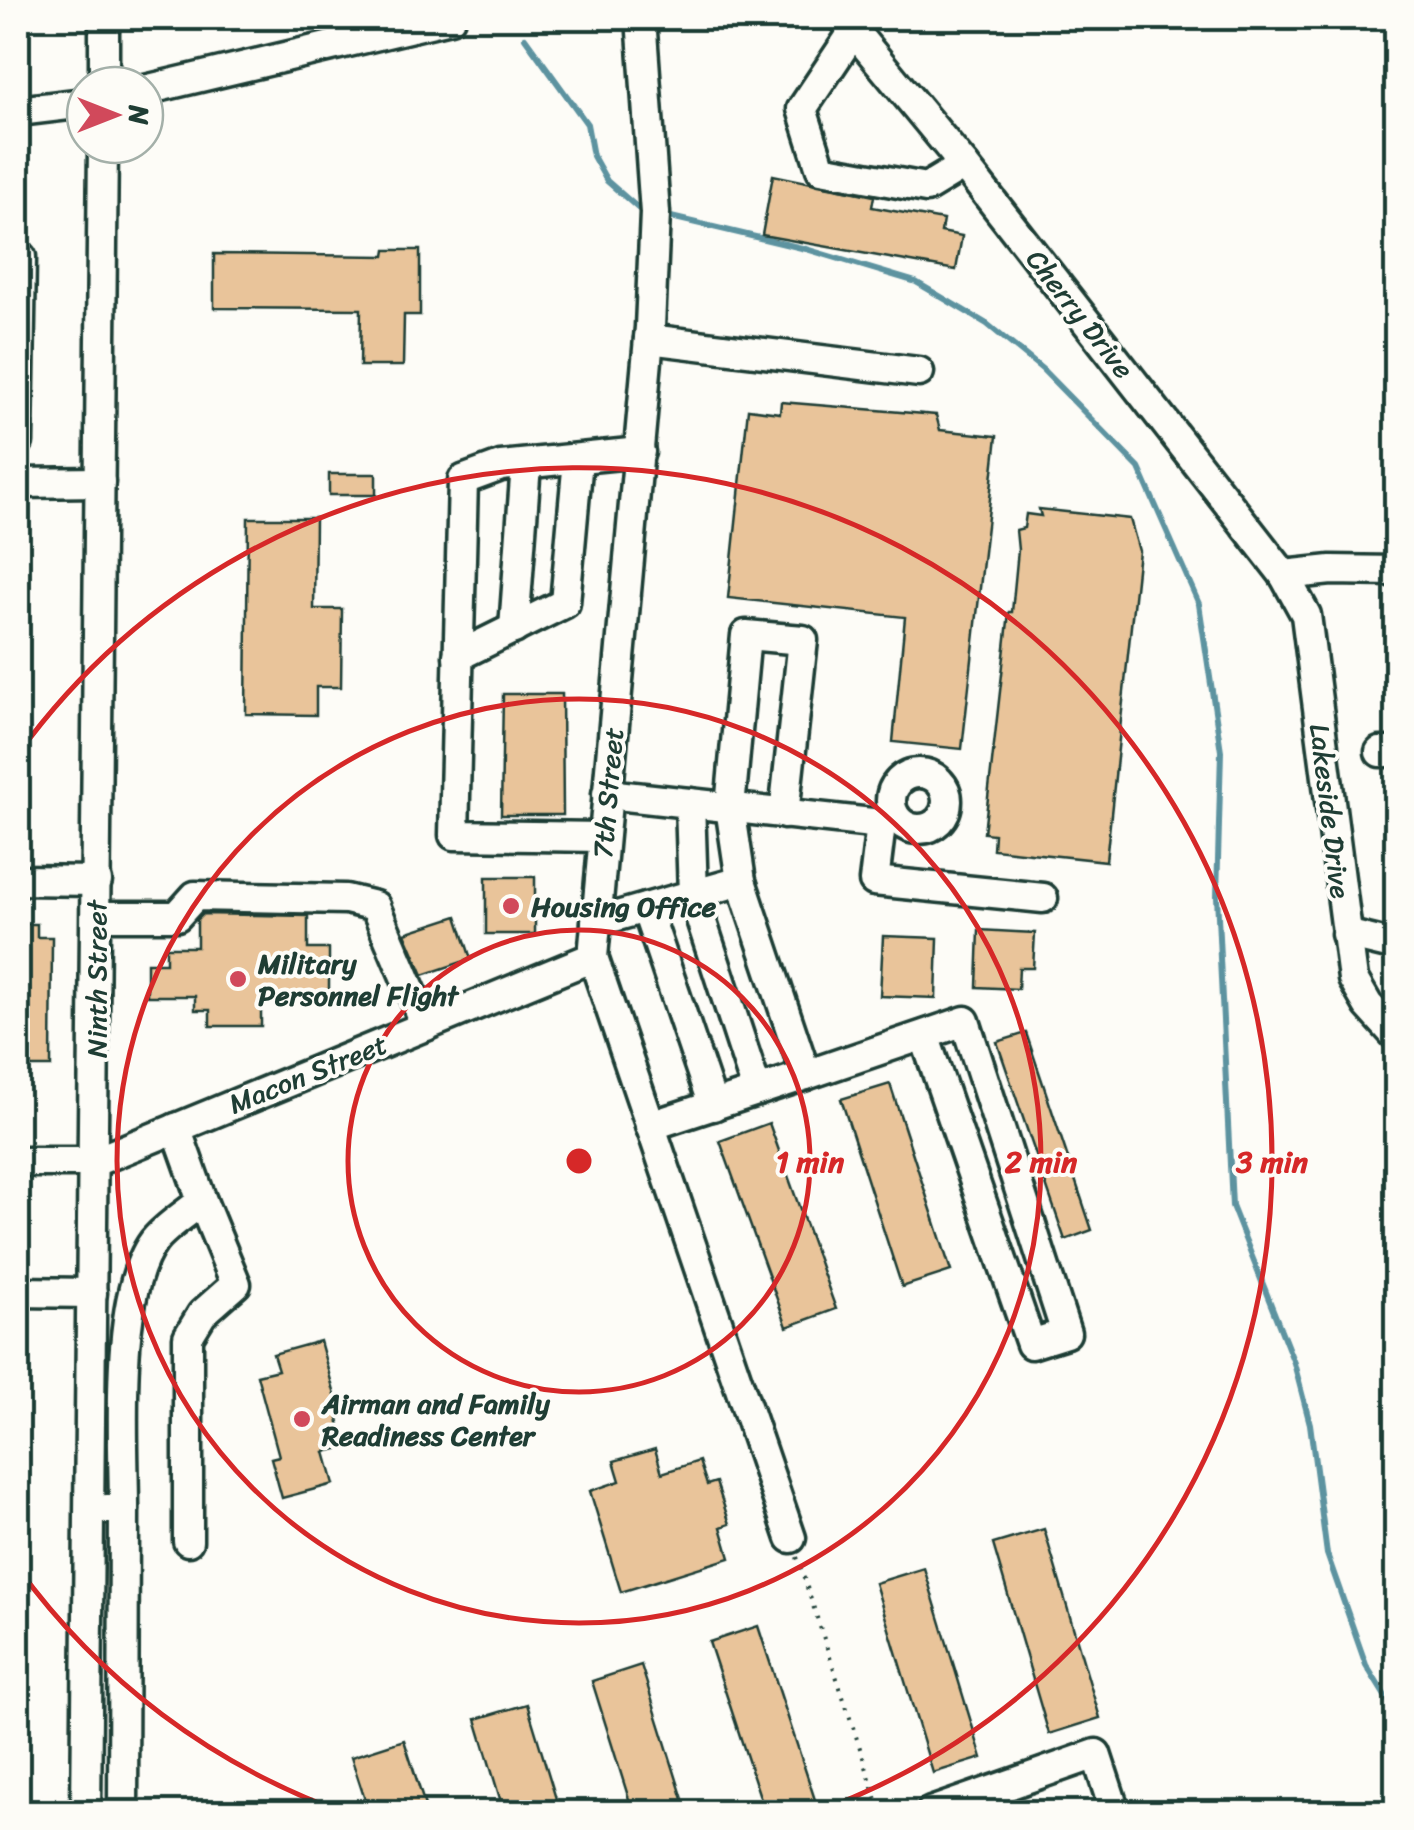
<svg xmlns="http://www.w3.org/2000/svg" width="1414" height="1830" viewBox="0 0 1414 1830" font-family="Sriracha,sans-serif">
	<rect width="100%" height="100%" fill="#fdfcf7"/>
	<filter id="ink" filterUnits="userSpaceOnUse"><feTurbulence type="fractalNoise" baseFrequency=".01" numOctaves="2"/><feDisplacementMap in="SourceGraphic" scale="20" xChannelSelector="R" yChannelSelector="G"/><feConvolveMatrix kernelMatrix="1 2 1 2 8 2 1 2 1" color-interpolation-filters="sRGB"/></filter>
	<g filter="url(#ink)">
		<g fill="none" stroke-linecap="round" stroke-linejoin="round">
			<g stroke="#5d93a0" stroke-width="6">
				<path d="M525,38l62,86 6,32 14,25 32,28"/>
				<path d="M671,217l135,32 110,33 71,42 55,45 97,99 60,136 22,147 -4,145 15,310 62,157 16,61 17,130 39,111 30,49"/>
			</g>
		</g>
		<g fill="#e9c49a" stroke="#1f3d34" stroke-width="2.5">
			<path d="M773,175l101,21 -2,11 71,13 -2,12 21,4 -6,34 -194,-35z"/>
			<path d="M386,250h34v65h-16l-1,51h-43l1,-57 -147,-1v-54l171,2z"/>
			<path d="M781,402l155,13 4,15 57,6 -35,313 -69,-7 12,-125 -177,-19 20,-189 32,4z"/>
			<rect x="329" y="474" width="47" height="21"/>
			<path d="M1039,509l91,10 9,32 -33,310 -113,-12 1,-15 -10,-1 25,-221h3l6,-62 -2,-20 8,-2 2,-14 15,2z"/>
			<path d="M248,518h67l-1,91h28l-1,78h-25v28l-70,-1z"/>
			<path d="M503,694h59l1,121h-62z"/>
			<rect x="486" y="877" width="49" height="57"/>
			<path d="M203,914l105,2v33h21v46h-68v31h-51v-16h-15v-14h-48v-33h19v-16h31v-27z"/>
			<path d="M457,916l14,43 -48,16 -18,-42z"/>
			<path d="M18,924h19v13h15l-1,130h-33z"/>
			<path d="M979,930l56,3 -2,35h-14l-1,21 -41,-2z"/>
			<path d="M883,936l55,2 -2,60 -56,-2z"/>
			<path d="M1026,1033l66,197 -27,10 -68,-198z"/>
			<path d="M890,1084l61,187 -49,16 -61,-188z"/>
			<path d="M769,1123l67,186 -49,18 -67,-186z"/>
			<path d="M320,1341l21,76 -3,1 7,29 -20,5 9,32 -52,14 -11,-40 8,-2 -22,-81 21,-5 -5,-16z"/>
			<path d="M655,1449l7,24 37,-12 8,24 9,-3 14,42 -9,3 9,31 -109,34 -31,-101 30,-10 -6,-20z"/>
			<path d="M1044,1529l56,189 -51,16 -56,-190z"/>
			<path d="M924,1568l58,190 -49,15 -58,-190z"/>
			<path d="M758,1626l61,186h-54l-56,-170z"/>
			<path d="M641,1665l46,147h-54l-41,-131z"/>
			<path d="M527,1704l33,108h-56l-28,-93z"/>
			<path d="M404,1740l23,72h-58l-18,-55z"/>
		</g>
		<g fill="none" stroke-linecap="round" stroke-linejoin="round">
			<g stroke="#1f3d34" stroke-width="35">
				<g id="minor">
					<path d="M641,18l14,195 -5,114 -57,630 198,581"/>
					<path d="M843,18l121,147 320,410 47,-5 65,1"/>
					<path d="M854,31l-52,78 19,60 105,19 38,-23"/>
					<path d="M104,85v-67"/>
					<path d="M145,90l305,-72"/>
					<path d="M18,111l67,-8"/>
					<path d="M18,257h3l-3,185"/>
					<path d="M649,339l270,33"/>
					<path d="M18,483l82,-1"/>
					<path d="M1284,575l22,40 47,364 15,26 28,31"/>
					<path d="M514,629l12,-165"/>
					<path d="M458,656l107,-53 13,-144"/>
					<path d="M1380,752h16"/>
					<circle cx="919" cy="801" r="28"/>
					<path d="M607,794l274,30 -7,57 169,17"/>
					<path d="M690,803l3,92 64,196"/>
					<path d="M603,837l-149,-2 9,-355 38,-14 139,-14"/>
					<path d="M18,880l79,1"/>
					<path d="M646,908l67,198"/>
					<path d="M96,916h81l18,-20 151,3 29,7 51,120"/>
					<path d="M596,922l145,-41"/>
					<path d="M1346,934l50,12"/>
					<path d="M806,1075l159,-54 101,312 -35,11 -107,-309"/>
					<path d="M650,1126l156,-51 -65,-194 -11,-74 16,-172 57,5 -19,174"/>
					<path d="M18,1162h76l499,-205"/>
					<path d="M18,1292l74,1"/>
					<path d="M106,1509h18l-1,303"/>
					<path d="M124,1509c0,-69 -11,-213 30,-268 12,-15 33,-28 48,-40l-26,-73"/>
					<path d="M188,1541v-204l14,-23 34,-30 -34,-83"/>
					<path d="M86,1812l17,-1667"/>
					<path d="M931,1812l165,-58 19,58"/>
				</g>
			</g>
			<path stroke="#1f3d34" stroke-width="4" stroke-dasharray="2.5 8" stroke-linecap="butt" d="M797,1557l84,255"/>
			<use href="#minor" stroke="#fdfcf7" stroke-width="28"/>
		</g>
	</g>
	<g fill="none" stroke="#d62828" stroke-width="5">
		<circle cx="579" cy="1161" r="231"/>
		<circle cx="579" cy="1161" r="462"/>
		<path d="M342 1812A693 693 0 0 1 18 1568M18 754A693 693 0 1 1 816 1812"/>
	</g>
	<g fill="#d1495b" stroke="#fdfcf7" stroke-width="4">
		<circle cx="511" cy="906" r="10"/>
		<circle cx="238" cy="979" r="10"/>
		<circle cx="302" cy="1419" r="10"/>
	</g>
	<g text-anchor="middle" dominant-baseline="central" stroke-width="8" stroke-linejoin="round" paint-order="stroke">
		<g font-size="28" fill="#1f3d34" stroke="#fdfcf7">
			<text transform="translate(1080 314) rotate(52)">Cherry Drive</text>
			<text transform="translate(608 793) rotate(-85)">7th Street</text>
			<text transform="translate(1330 811) rotate(83)">Lakeside Drive</text>
			<text transform="translate(96 979) rotate(-90)">Ninth Street</text>
			<text transform="translate(308 1074) rotate(-22)">Macon Street</text>
		</g>
		<g font-size="28" font-weight="bold" fill="#1f3d34" stroke="#fdfcf7" text-anchor="start">
			<text x="531" y="906">Housing Office</text>
			<text x="258" y="963">Military<tspan x="258" dy="32">Personnel Flight</tspan></text>
			<text x="322" y="1403">Airman and Family<tspan x="322" dy="32">Readiness Center</tspan></text>
		</g>
	</g>
	<circle cx="579" cy="1161" r="15" fill="#d62828" stroke="#fdfcf7" stroke-width="5"/>
	<g font-size="30" text-anchor="middle" font-weight="bold" fill="#d62828" stroke="#fdfcf7" stroke-width="8" stroke-linejoin="round" paint-order="stroke">
		<text x="810" y="1172">1 min</text>
		<text x="1041" y="1172">2 min</text>
		<text x="1272" y="1172">3 min</text>
	</g>
	<rect width="1414" height="1830" fill="none" stroke="#fdfcf7" stroke-width="60"/>
	<rect x="30" y="30" width="1354" height="1770" fill="none" stroke="#1f3d34" stroke-width="4" filter="url(#ink)"/>
	<g transform="translate(115 115) rotate(90)"><circle r="48" fill="#fdfcf7" stroke="#a4b0a9" stroke-width="2.5"/>
	<path d="M0-8L18 38L0 25L-18 38Z" fill="#d1495b"/>
	<text y="-15" font-size="28" font-weight="bold" text-anchor="middle" fill="#1f3d34">N</text>
	</g>
</svg>
